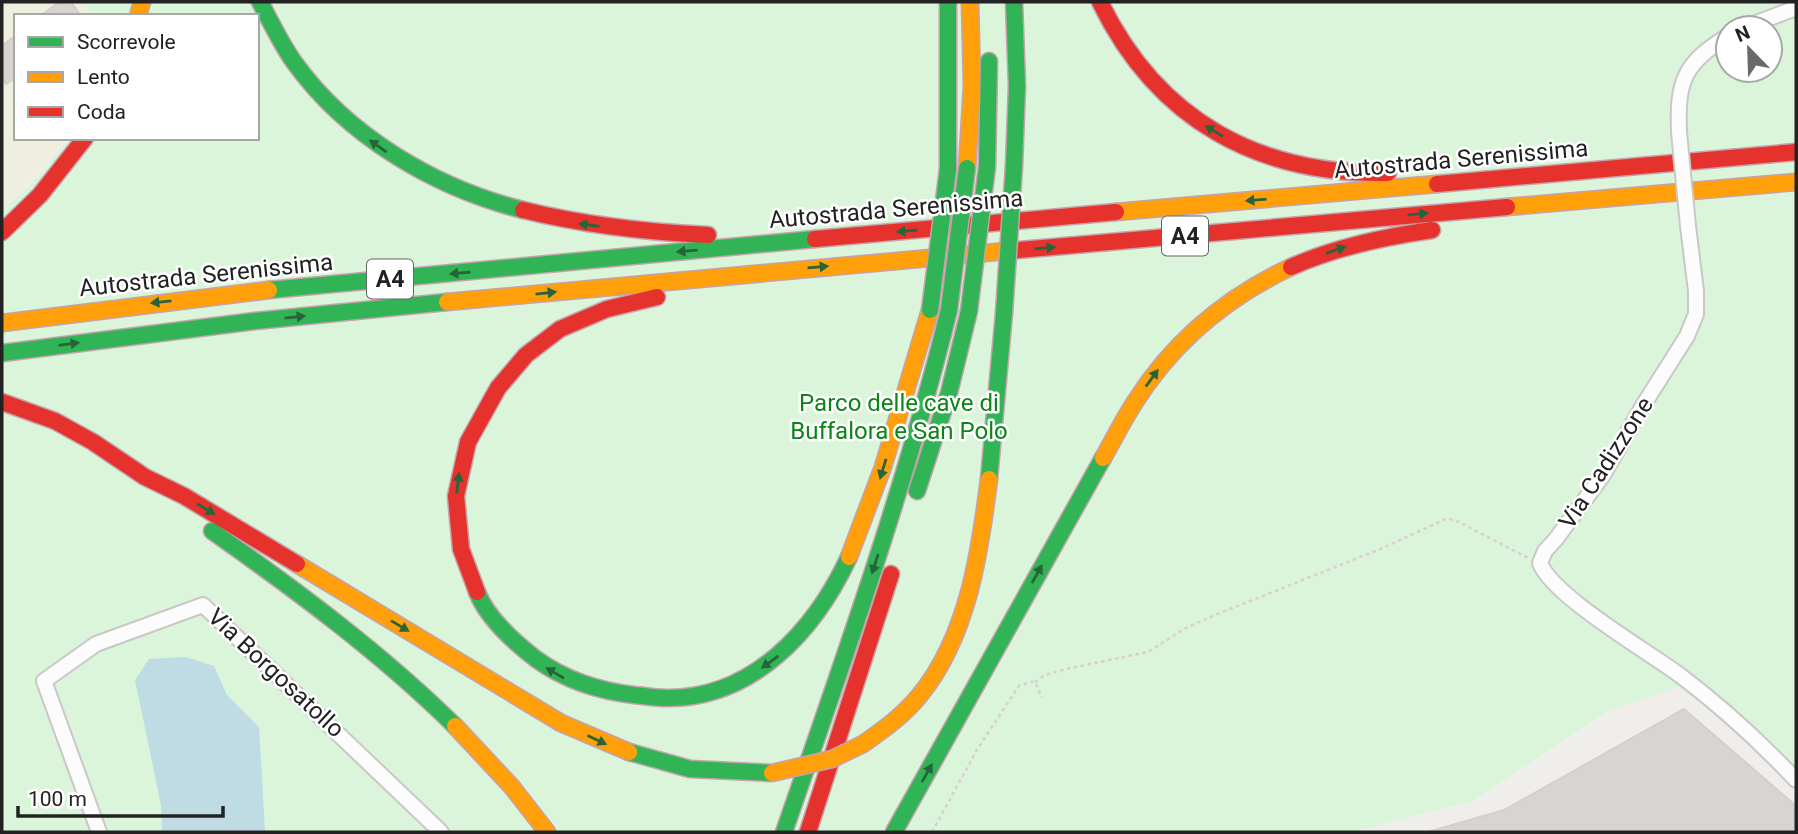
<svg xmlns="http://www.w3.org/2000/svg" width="1798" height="834" viewBox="0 0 1798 834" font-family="Roboto,sans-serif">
	<rect width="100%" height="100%" fill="#f0eeeb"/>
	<path fill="#efefdf" d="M2,2h111l-1,14h-96v122h50l-32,38 -32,31z"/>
	<path fill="#daf5da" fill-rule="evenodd" d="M84,2h1712v779l-110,-97 -80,28 -132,88 -120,32h-1352v-622l34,-31 33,-41h188v-122h-165zM1728,28h42v42h-42z"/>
	<path fill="#bfdbe3" d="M186,657l28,9 13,29 32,32 6,105h-106l3,-3 -1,-24 -26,-125 14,-21z"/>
	<g fill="#d7d4d2" stroke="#d3d0cc" stroke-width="2">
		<path d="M59,2h12l10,14h-40z"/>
		<path d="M16,35v42l-10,7 -4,-6v-32z"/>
		<path d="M1684,709l112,97v26h-368l76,-22z"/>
	</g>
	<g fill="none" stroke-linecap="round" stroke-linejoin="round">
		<g stroke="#c9c8c7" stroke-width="18">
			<g id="street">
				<path d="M1743,28l53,-20"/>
				<path d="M1679,132c-2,-51 5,-69 49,-96"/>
				<path d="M1688,226l8,65v23l-9,22 -43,68 -41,71 -47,64 -11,12 -5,12c12,33 109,89 141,113 41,31 80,67 115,104"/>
				<path d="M99,832l-55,-151 52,-37 107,-39 238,227"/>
			</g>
		</g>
		<g stroke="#c5a2ac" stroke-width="19">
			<g id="fast">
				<path d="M260,2c11,20 21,42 34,60 53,74 141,126 229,148"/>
				<path d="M948,2v167"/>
				<path d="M1014,2l3,84 -3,80"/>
				<path d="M987,167l2,-106"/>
				<path d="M269,290l546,-51"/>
				<path d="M2,353l253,-32 192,-19"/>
				<path d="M989,479l15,-166"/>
				<path d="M917,491l32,-98 20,-82"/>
				<path d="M212,531c85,60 169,122 243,195"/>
				<path d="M477,592c10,26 37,50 59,67 29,21 63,32 98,36 11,1 21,3 32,3 87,1 149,-68 183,-141"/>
				<path d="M629,752l61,17 82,4"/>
				<path d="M784,832c60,-173 121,-344 165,-522"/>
				<path d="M894,832l209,-374"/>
			</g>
		</g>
		<g stroke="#c5a2ac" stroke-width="19">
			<g id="slow">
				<path d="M138,16l4,-14"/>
				<path d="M967,168l5,-83 -2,-83"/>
				<path d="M1507,207l289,-25"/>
				<path d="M1116,212l321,-28"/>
				<path d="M447,302l560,-51"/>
				<path d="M2,323l267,-33"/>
				<path d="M1103,458c11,-19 20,-38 32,-56 38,-60 92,-105 156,-135"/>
				<path d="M849,557l34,-90 47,-157"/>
				<path d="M297,564l264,159 68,29"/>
				<path d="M455,726l57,61 35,45"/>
				<path d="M863,744c20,-14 41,-29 57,-49 48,-59 60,-143 69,-216"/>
			</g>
		</g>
		<g stroke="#c5a2ac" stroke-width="19">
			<g id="jam">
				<path d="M1100,2c58,119 159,173 288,171"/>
				<path d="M1437,184l359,-32"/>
				<path d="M523,210c61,15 122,22 185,25"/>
				<path d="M2,232l38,-37 45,-57"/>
				<path d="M815,239l301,-27"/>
				<path d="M1007,251l500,-44"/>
				<path d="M1291,267c45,-20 92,-30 141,-37"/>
				<path d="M2,402l53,19 38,21 52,35 39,19 113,68"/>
				<path d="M477,592l-16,-43 -5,-53 12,-54 30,-54 28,-33 34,-26 47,-20 50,-12"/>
				<path d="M808,832l83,-258"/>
			</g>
		</g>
		<g stroke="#dccecd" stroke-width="2.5" stroke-dasharray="3.5 3.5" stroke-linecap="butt">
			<path d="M1035,682l10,-7 21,-6 82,-17 38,-24 29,-13 163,-65 68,-31 9,1 73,38"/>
			<path d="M932,832l46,-84 41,-62 11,-4h5l7,16"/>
		</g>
		<use href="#street" stroke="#fdfcfc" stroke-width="14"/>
		<use href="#fast" stroke="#30b455" stroke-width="16"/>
		<use href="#slow" stroke="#ff9f0a" stroke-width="16"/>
		<use href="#jam" stroke="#e5322d" stroke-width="16"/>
		<g stroke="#c9c8c7" stroke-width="18" stroke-linecap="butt">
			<path id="street-bridge" d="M1679,132l9,94"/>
		</g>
		<g stroke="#c5a2ac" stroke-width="19" stroke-linecap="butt">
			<g id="fast-bridge">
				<path d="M930,310l18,-141"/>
				<path d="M949,310l18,-142"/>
				<path d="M969,311l18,-144"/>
				<path d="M1004,313l10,-147"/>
			</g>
		</g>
		<g stroke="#c5a2ac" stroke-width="19" stroke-linecap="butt">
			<path id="slow-bridge" d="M772,773l60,-14 31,-15"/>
		</g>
		<use href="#street-bridge" stroke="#fdfcfc" stroke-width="14"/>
		<use href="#fast-bridge" stroke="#30b455" stroke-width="16"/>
		<use href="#slow-bridge" stroke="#ff9f0a" stroke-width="16"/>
	</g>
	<defs><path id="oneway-solid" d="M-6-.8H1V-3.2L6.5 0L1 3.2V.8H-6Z" transform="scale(1.75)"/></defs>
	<g fill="#286439">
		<use href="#oneway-solid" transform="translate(1214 131) rotate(-149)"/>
		<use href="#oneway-solid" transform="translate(378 146) rotate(-145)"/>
		<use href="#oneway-solid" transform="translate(1256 200) rotate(175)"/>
		<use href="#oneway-solid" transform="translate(1418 214) rotate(-5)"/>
		<use href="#oneway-solid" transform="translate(589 225) rotate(-172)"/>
		<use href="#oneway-solid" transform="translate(907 231) rotate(175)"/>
		<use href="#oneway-solid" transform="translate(1045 248) rotate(-5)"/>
		<use href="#oneway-solid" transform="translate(1336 250) rotate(-19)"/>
		<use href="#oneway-solid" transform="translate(687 251) rotate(175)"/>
		<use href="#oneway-solid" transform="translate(818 267) rotate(-5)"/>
		<use href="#oneway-solid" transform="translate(460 273) rotate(175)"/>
		<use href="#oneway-solid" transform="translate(546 293) rotate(-6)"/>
		<use href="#oneway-solid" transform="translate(161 302) rotate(174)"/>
		<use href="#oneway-solid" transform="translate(295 317) rotate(-6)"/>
		<use href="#oneway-solid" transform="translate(69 344) rotate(-8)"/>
		<use href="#oneway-solid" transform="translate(1152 378) rotate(-54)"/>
		<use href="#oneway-solid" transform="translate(883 469) rotate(107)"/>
		<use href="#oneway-solid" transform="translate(458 483) rotate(-83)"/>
		<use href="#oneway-solid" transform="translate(206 509) rotate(31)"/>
		<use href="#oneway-solid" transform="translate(875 564) rotate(108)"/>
		<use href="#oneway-solid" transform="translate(1037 574) rotate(-61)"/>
		<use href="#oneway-solid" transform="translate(400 626) rotate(31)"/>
		<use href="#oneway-solid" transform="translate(770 662) rotate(144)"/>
		<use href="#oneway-solid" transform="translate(555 673) rotate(-150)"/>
		<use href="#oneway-solid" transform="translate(597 740) rotate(25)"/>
		<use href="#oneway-solid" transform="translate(927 773) rotate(-61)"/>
	</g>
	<g text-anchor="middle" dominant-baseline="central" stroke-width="5" stroke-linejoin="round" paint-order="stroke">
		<g fill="#fff" stroke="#646464" stroke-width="2">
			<rect x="1162" y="216.5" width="46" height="39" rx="5"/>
			<rect x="367" y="259.5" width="46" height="39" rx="5"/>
		</g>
		<g font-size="23" font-weight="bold" fill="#222">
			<text x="1185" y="236">A4</text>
			<text x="390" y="279">A4</text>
		</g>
		<g font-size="24" fill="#222" stroke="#fff">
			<text transform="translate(1461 159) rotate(-5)">Autostrada Serenissima</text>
			<text transform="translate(896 209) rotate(-5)">Autostrada Serenissima</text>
			<text transform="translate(206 275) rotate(-6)">Autostrada Serenissima</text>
			<text transform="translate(1606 463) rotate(-57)">Via Cadizzone</text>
			<text transform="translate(276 673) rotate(43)">Via Borgosatollo</text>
		</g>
		<g font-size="24" fill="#0c8416" stroke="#fff">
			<text x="899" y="403">Parco delle cave di<tspan x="899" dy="28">Buffalora e San Polo</tspan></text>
		</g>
	</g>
	<rect width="1798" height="834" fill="none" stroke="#222222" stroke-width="7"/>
	<rect x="14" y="14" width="245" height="126" fill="#ffffff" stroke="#a7a7a7" stroke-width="2"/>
	<rect x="28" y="37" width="35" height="10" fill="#30b455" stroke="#a7a7a7" stroke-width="2"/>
	<text x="77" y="49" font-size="21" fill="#222222">Scorrevole</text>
	<rect x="28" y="72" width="35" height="10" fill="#ff9f0a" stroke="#a7a7a7" stroke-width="2"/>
	<text x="77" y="84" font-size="21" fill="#222222">Lento</text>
	<rect x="28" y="107" width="35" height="10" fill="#e5322d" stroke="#a7a7a7" stroke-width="2"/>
	<text x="77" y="119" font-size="21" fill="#222222">Coda</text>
	<g transform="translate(1749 49) rotate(337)"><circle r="33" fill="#ffffff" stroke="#a7a7a7" stroke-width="2"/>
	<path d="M0-5L12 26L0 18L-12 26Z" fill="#6a6968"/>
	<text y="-10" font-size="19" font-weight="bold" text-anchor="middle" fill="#222222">N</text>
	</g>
	<path d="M18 806v10h205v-10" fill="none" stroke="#222222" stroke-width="3.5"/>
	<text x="28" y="806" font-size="21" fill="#222222" stroke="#ffffff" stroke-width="5" paint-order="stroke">100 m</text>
</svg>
